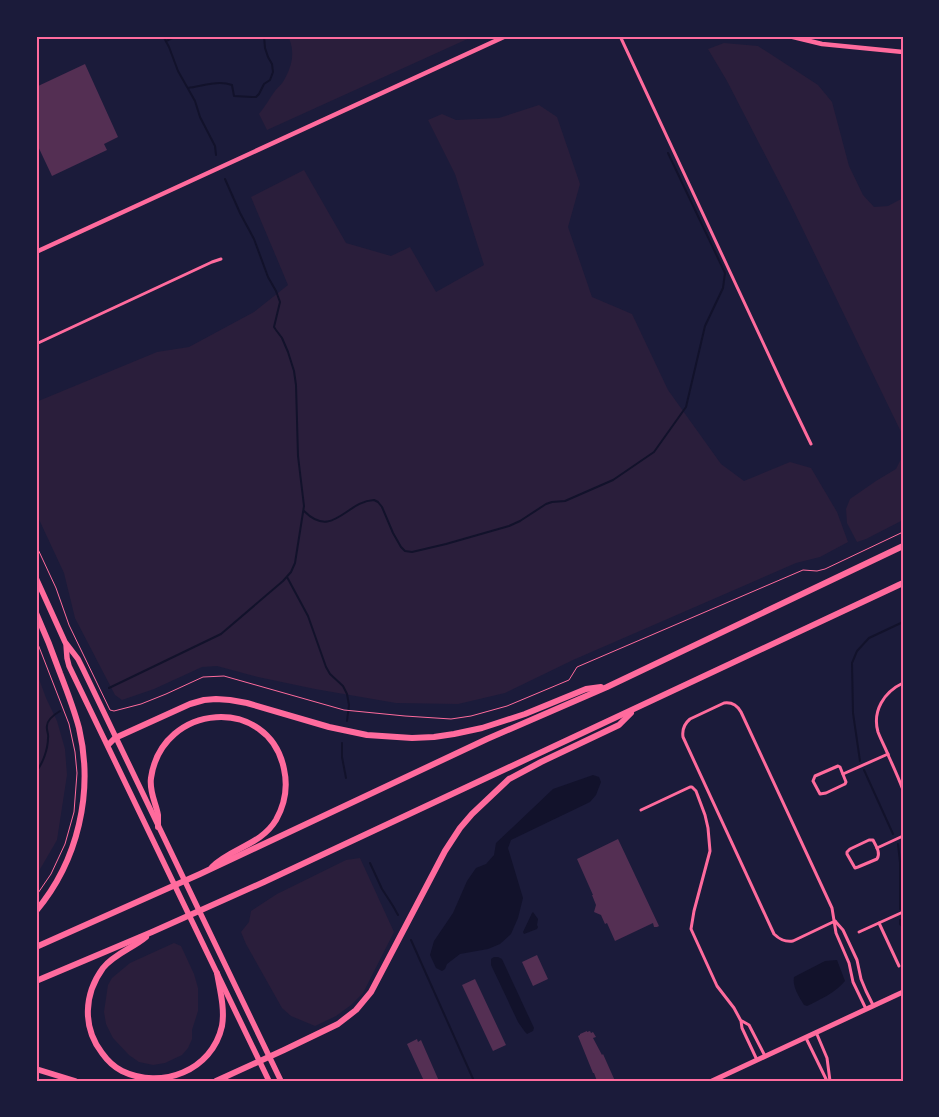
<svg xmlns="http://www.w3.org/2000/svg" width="939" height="1117" viewBox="0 0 939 1117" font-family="'Alegreya Sans',sans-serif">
	<rect width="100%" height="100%" fill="#1b1b3a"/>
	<g fill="#2a1e3b">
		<path d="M288,36h186l-207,94 -8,-16c6,-7 10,-15 16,-23 2,-3 6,-6 8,-9 9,-15 13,-30 5,-46z"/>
		<path d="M724,43l34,3 60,39 14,17 17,64 14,29 11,12 14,-1 15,-8v238l-113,-233 -63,-122 -19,-32z"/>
		<path d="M539,105l18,12 23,67 -12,43 24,70 40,17 36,76 53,74 23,17 46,-19 21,6 26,44 11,30 -28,15 -24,6 -223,97 -68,33 -47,11 -62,-1 -81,-14 -57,-12 -41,-11 -15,1 -48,22 -32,11 -7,-5 -40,-77 -11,-45 -28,-60v-111l121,-50 32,-5 65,-35 34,-27 -37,-88 53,-27 42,73 45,13 19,-9 26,45 48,-27 -29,-91 -27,-54 14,-6 14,6 43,-2z"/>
		<path d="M903,455v65l-37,19 -9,3 -10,-19 -1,-14 4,-10 26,-18 20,-12z"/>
		<path d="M36,671l10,27 11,23 8,28 2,26 -10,65 -21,36z"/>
		<path d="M360,858l34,74 -31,61 -12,12 -15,11 -21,10 -24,-10 -9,-8 -36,-64 -5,-12 8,-10 2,-11 26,-17 69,-34z"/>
		<path d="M174,943l7,3 13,28 4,14v23l-6,19v9l-4,9 -6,7 -17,8 -12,2 -14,-3 -10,-7 -16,-17 -7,-14 -2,-12 4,-27 4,-7 18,-15z"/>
	</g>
	<g fill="#12122b">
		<path d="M593,775l6,2 2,5 -5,13 -6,7 -79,38 -3,8 15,50 -5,20 -7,16 -11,10 -12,5 -28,5 -13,10 -2,5 -3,2 -6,-3 -6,-13 4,-14 19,-28 14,-32 9,-13 10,-4 8,-9 2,-12 57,-54z"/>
		<path d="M533,912l5,7 -1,6 1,2 -1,2 -13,5 -1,-2 9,-19z"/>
		<path d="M494,957h4l4,2 32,69 -1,3 -6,3 -2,-2 -7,-10 -27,-57v-6z"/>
		<path d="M837,960l8,21c-9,11 -25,19 -38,25l-3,-1c-5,-8 -12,-19 -10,-28l31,-16z"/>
	</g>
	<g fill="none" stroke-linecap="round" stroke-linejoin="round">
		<g stroke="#12122b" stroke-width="2">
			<path d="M163,36l6,11 9,24 17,30 5,16 15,29 1,9"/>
			<path d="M901,36l1,2"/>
			<path d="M166,41l11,-5"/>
			<path d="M188,88c15,-2 30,-8 44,-3l2,11 18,1h4l3,-3 5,-10 6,-4 3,-8 -1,-8 -4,-7 -3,-9 -1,-12"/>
			<path d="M304,511c29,29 42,-10 70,-11l4,2 4,5 11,26 8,14 4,4 7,1 34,-8 63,-18 11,-5 26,-17 6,-2 13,-1 48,-21 41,-28 32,-45 19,-81 18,-38 2,-15 -57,-120"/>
			<path d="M287,577l21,39 18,51 4,7 13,12 4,8 2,11 -2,16"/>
			<path d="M109,688l112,-54 62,-53 8,-9 4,-9 9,-57 -6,-50 -2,-71 -2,-14 -6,-19 -6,-14 -6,-8 -2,-3 6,-25 -4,-11 -8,-14 -14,-38 -14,-26 -15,-34"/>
			<path d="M342,743v14l4,21"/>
			<path d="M860,761l-7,-48 -1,-50 5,-12 12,-13 34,-16"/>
			<path d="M864,770l29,64"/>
			<path d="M36,772c7,-9 12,-23 12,-34 1,-4 -2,-8 -1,-12 0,-7 8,-12 13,-15"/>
			<path d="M898,844l2,18v47"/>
			<path d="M370,863l12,26 11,17 5,9"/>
			<path d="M900,920v4l3,3"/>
			<path d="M411,940l63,141"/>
		</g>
	</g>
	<g fill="#542f53">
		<path d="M85,64l33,73 -14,7 3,6 -55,26 -16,-34v-55z"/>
		<path d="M618,839l41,87 -2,1h-3l-1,-4 -38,18 -8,-18 -2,1 -4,-9 -7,-3 2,-7 -4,-10h1l-16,-36z"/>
		<path d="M537,955l11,24 -15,7 -11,-24z"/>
		<path d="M475,979l31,66 -13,6 -31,-66z"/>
		<path d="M587,1031v1l3,-1 1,2 2,-1 3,5 -3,1 9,17 1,-1 12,27h-18l-3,-8h-1l-15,-37 2,-1v-1z"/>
		<path d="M417,1039l1,3 3,-2 18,41h-15l-17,-37z"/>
	</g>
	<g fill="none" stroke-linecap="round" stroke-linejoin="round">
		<g stroke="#ff6b9d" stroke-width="1">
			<path d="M36,545l20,43 13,37 41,85 4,1 27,-7 25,-10 37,-17 21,-1 120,34 61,6 46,3 20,-3 36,-10 62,-26 8,-13 226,-97 14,1 8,-2 78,-37"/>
			<path d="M36,639l33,85 6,28 2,21 -3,39 -9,32 -14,30 -15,22"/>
		</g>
		<g stroke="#ff6b9d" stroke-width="3">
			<path d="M620,36l166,356 25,52"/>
			<path d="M36,344l176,-82 9,-3"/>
			<path d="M903,683c-19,9 -31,28 -25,49 3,8 8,17 11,25 5,11 10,22 14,33"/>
			<path d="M838,766l2,1 6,15 -1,2 -19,9 -6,1 -7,-13 2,-5z"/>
			<path d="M843,774l45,-20"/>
			<path d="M641,810l49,-23h2l4,4 9,24 3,13 2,23 -16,60 -3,18 26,57 17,22 7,13 1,7 15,32"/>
			<path d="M869,840h4c3,6 8,13 4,19l-19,8 -3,1 -8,-14v-2l3,-3z"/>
			<path d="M877,848l26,-12"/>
			<path d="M835,921l-42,20c-8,1 -13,-1 -19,-7l-91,-197c-1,-7 1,-13 7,-18l34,-16c7,-1 13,2 17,9l91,196 4,25 13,30 4,19 13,27"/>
			<path d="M835,921l8,9 14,30 4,19 5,12 7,14"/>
			<path d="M879,923l20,43"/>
			<path d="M859,932l44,-20"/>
			<path d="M742,1021l7,4 16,31"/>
			<path d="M816,1032l11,26 3,23"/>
			<path d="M806,1038l21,43"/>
		</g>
		<g stroke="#ff6b9d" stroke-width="4.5">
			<path d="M789,36l33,8 81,8"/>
			<path d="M36,252l470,-216"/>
		</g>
		<path stroke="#ff6b9d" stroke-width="5" d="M712,1081l191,-89"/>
		<g stroke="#ff6b9d" stroke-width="5.5">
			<path d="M36,578l29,64 13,17 5,10 198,412"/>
			<path d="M66,644l1,14 2,8 200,415"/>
		</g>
		<g stroke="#ff6b9d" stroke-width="6">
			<path d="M36,613c9,20 17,40 24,60 7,18 14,36 19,55 15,64 -1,133 -43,183"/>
			<path d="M108,745l7,-7 75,-34 14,-4 12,-1 14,1 17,3 82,24 38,8 45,3 22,-1 20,-3 28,-6 43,-14 61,-25 15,-2"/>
			<path d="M158,827c0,-4 0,-8 0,-12 -2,-12 -9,-23 -7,-37 11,-76 118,-83 133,-9 4,18 1,35 -8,51 -15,25 -45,28 -64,47"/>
			<path d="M146,937c-13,11 -32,17 -43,31 -19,26 -21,59 -1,85 5,7 12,14 20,18 39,19 90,0 100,-45 3,-17 -2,-36 -5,-53"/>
			<path d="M36,947l164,-73 287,-135 120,-52 296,-141"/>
			<path d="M36,981l116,-49 112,-50 639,-299"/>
			<path d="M36,1069l39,12"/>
			<path d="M216,1081l68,-31 54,-26 18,-14 15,-18 74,-141 15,-23 12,-14 37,-35 32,-17 78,-37 12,-12"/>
		</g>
	</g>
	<rect width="939" height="1117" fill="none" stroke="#1b1b3a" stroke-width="75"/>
	<rect x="38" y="38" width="864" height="1042" fill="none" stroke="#ff6b9d" stroke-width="2"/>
</svg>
